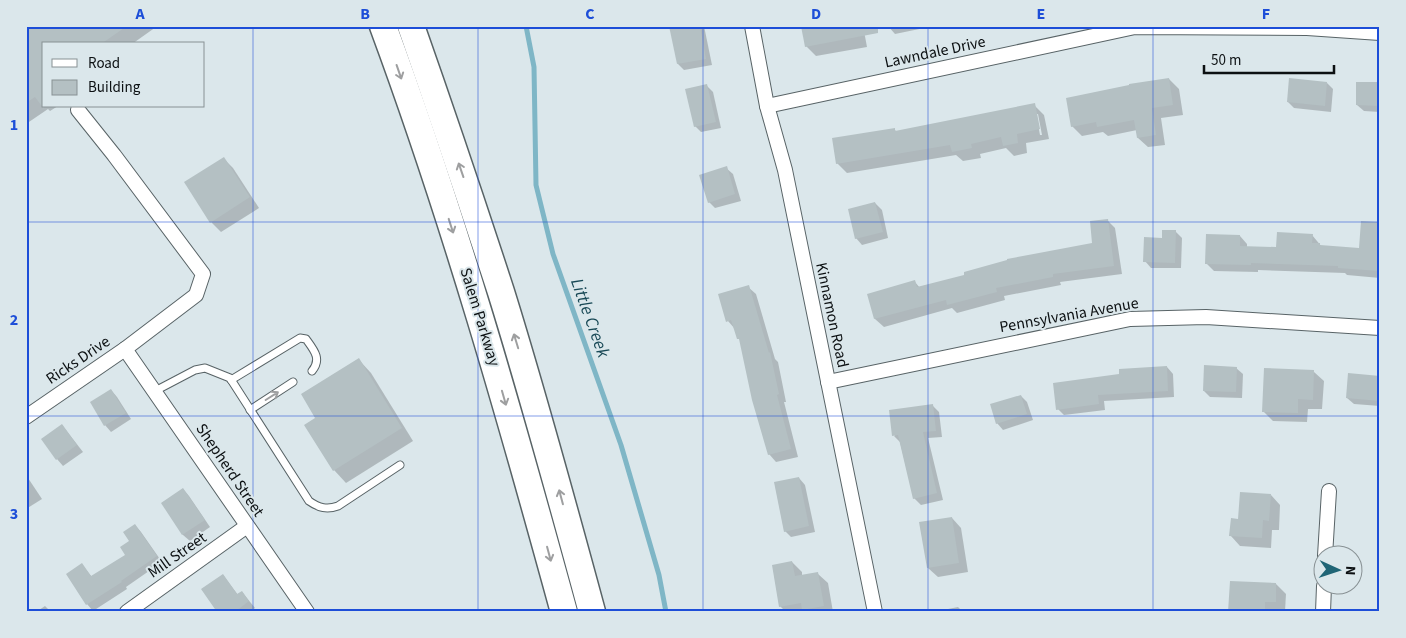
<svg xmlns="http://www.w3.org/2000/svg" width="1406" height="638" viewBox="0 0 1406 638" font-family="'Source Sans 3',sans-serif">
	<rect width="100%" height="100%" fill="#dbe7eb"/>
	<g fill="#0003" fill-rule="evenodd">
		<path d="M26,26h130v1l-24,17h-88v62h14l-8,5 -2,-2 -22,15z"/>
		<path d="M670,26h34l8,39 -28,5 -6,-6z"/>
		<path d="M863,26l4,21 -51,9 -10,-10z"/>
		<path d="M888,26h46l-39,8z"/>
		<path d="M1169,79l10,10 4,26 -22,3 4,27 -17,2 -10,-9 -1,-8 -29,6 -5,-4 -21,4 -10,-10z"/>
		<path d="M1327,83l6,6 -2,23 -37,-4 -6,-6z"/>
		<path d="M1380,83v29l-16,-1 -7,-6z"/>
		<path d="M707,86l6,6 8,36 -20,4 -6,-6z"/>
		<path d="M1034,105l10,10 5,24 -23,4 1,10 -13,3 -8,-8 -26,6 1,4 -18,3 -7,-6 -109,18 -10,-10 57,-34 3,3zM1036,114h2l4,21h-2z"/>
		<path d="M224,159l9,9 26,40 -38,24 -10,-10z"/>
		<path d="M726,168l7,6 8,27 -26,7 -6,-6z"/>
		<path d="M875,203l7,7 6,28 -26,7 -6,-7z"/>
		<path d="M1107,220l8,8 7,46 -62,8 1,3 -57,11 1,4 -48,13 -5,-5 -68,19 -9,-8 -6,-24 46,-13 5,6 174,-44z"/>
		<path d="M1377,224l3,2v52l-33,-3 -2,-2 -87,-3v2l-44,-1 -8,-8 34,-27 7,8v4l30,1 35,-14 10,12 38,2z"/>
		<path d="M1175,231l7,7 -1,30h-30l-6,-7z"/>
		<path d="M748,287l8,7 19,65 3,3 8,40h-2l14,55 -22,5 -7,-8 -28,-113 -6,-12 -7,-8z"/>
		<path d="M359,360l12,13 42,68 -67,42 -12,-13 -17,-52z"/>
		<path d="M1167,367l6,7 1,23 -70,4 1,9 -41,5 -6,-6z"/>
		<path d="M1236,368l7,6 -1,24 -32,-1 -6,-6z"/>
		<path d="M1314,372l10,9 -2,28h-14l-1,13 -34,-1 -10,-10z"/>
		<path d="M1380,377v29l-26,-2 -7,-6z"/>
		<path d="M111,390l6,7 14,22 -20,13 -6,-7z"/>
		<path d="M1021,396l6,6 6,18 -30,10 -6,-7z"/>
		<path d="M932,405l7,7 3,25 -14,1 15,62 -22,5 -7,-7 -14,-56 -6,-6z"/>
		<path d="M62,425l21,27 -20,14 -6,-7z"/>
		<path d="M26,475l16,24 -16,10z"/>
		<path d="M799,478l6,7 10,47 -24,5 -6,-6z"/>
		<path d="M183,489l6,7 21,31 -20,14 -7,-6 -21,-32z"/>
		<path d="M1271,495l9,10 -1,25h-7l-1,18 -31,-2 -9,-10 8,-16z"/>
		<path d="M952,518l9,10 7,44 -30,5 -10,-9z"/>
		<path d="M135,525l6,7 21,30 -36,25 1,2 -34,22 -6,-7 -19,-30 14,-9 10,12 35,-22z"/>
		<path d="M792,562l10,10v4l16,-2 10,9 5,29h-47l-6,-6z"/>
		<path d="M223,575l15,20 4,-3 13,16 -5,4h-32z"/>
		<path d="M1276,584l10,10 -1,17 -55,1z"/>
		<path d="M45,606l6,6h-15z"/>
		<path d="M958,607l5,5h-30z"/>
	</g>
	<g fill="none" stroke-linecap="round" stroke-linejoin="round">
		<path stroke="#7fb6c6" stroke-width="5" d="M526,26l8,41 2,118 17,69 68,191 38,130 7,37"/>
	</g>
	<g fill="#b4c0c3">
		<path d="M26,26h101l-26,18h-57v65l-9,-12 -9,6z"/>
		<path d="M669,26h31l6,33 -29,5z"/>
		<path d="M801,26h77v7l-73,14z"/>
		<path d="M1169,78l4,27 -21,3 4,27 -19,3 -3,-18 -37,7 -1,-5 -25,5 -5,-29 63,-13v-1z"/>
		<path d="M1289,78l38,4 -2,24 -38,-4z"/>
		<path d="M1356,82h24v24l-24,-1z"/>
		<path d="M707,84l9,38 -22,5 -9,-38z"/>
		<path d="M1035,103l5,26 -23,5 1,9 -15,3 -2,-9 -30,7 1,4 -20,4 -2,-7 -114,19 -4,-26 63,-10v3z"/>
		<path d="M224,157l26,40 -40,26 -26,-41z"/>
		<path d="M727,166l8,28 -27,9 -9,-28z"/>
		<path d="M875,202l8,30 -28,7 -7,-30z"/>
		<path d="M1108,219l6,47 -61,8v3l-57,11 1,4 -50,13 -1,-5 -72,19 -7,-25 48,-14 2,7 47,-12v-3l43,-12v-1l85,-16 -2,-22z"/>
		<path d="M1361,221l17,1 -1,16h3v33l-42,-3v-2l-87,-3v2l-46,-1 1,-30 34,1v11l36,1 1,-15 36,2 -1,9h8v2l39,3z"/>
		<path d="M1162,230h14l-1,33 -32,-1 1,-25 18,1z"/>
		<path d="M749,285l20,68 1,-1 9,42 -2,1 14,54 -23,6 -16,-55 -13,-61h-2l-6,-19 -5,2 -8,-28z"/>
		<path d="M359,358l43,70 -69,43 -29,-46 11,-7 -14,-24z"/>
		<path d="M1204,365l33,2 -1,25 -33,-1z"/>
		<path d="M1167,366l1,25 -70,4 1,9 -43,6 -3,-27 66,-9v-5z"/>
		<path d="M1264,368l50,2 -1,30 -15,-1v14l-36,-1z"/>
		<path d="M1348,373l32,3v25l-34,-3z"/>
		<path d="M111,389l15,24 -22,13 -14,-24z"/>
		<path d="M1021,395l6,19 -31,10 -6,-20z"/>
		<path d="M933,404l3,27 -13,1 14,61 -24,6 -15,-64 -6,1 -3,-26z"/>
		<path d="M62,424l15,21 -21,15 -15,-21z"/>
		<path d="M799,477l10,49 -25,6 -10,-50z"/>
		<path d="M183,488l22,32 -23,15 -21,-32z"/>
		<path d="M1240,492l31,2 -2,27 -6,-1 -1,18 -33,-2 2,-18 7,1z"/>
		<path d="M952,517l7,46 -32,5 -8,-46z"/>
		<path d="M135,524l22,32 -36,25 1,1 -36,23 -20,-31 16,-11 9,13 34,-21 -5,-8 9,-6 -6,-9z"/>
		<path d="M792,561l3,15 23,-4 6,34 -22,4 -1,-7 -22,4 -7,-42z"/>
		<path d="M223,574l14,20 5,-3 7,10 -14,11h-18l-16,-23z"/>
		<path d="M1230,581l46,2v19h-11v10h-37z"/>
	</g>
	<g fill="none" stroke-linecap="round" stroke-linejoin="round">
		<g stroke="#586366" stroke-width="9">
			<g id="lane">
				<path d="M231,380l69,-42 6,1c8,11 16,20 6,32"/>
				<path d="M155,391l40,-21 10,-2 25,10 79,123c10,7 18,9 29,5l62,-41"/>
				<path d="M250,410l43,-28"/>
			</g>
		</g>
		<g stroke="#586366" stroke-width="16">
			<g id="street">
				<path d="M752,26l15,80 18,64 90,442"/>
				<path d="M767,106l368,-79 172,1 73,5"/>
				<path d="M125,349l182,263"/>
				<path d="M828,382l302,-63 76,-2 174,11"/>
				<path d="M26,417l99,-68 71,-54 7,-21 -89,-119 -36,-45"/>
				<path d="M1325,556l4,-65"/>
				<path d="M127,612l120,-86"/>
				<path d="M1323,612l1,-26"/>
			</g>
		</g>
		<g stroke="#586366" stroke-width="29">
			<g id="highway">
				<path d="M383,26c71,192 127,389 181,586"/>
				<path d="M411,26c31,88 61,177 90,266 33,106 62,213 91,320"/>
			</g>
		</g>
		<use href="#lane" stroke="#fff" stroke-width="7"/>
		<use href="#street" stroke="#fff" stroke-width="14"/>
		<use href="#highway" stroke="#fff" stroke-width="26"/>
	</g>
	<defs><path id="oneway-shaft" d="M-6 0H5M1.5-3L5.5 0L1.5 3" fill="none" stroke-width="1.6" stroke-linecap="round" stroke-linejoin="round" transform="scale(1.25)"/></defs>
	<g stroke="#9e9fa0">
		<use href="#oneway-shaft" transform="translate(399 72) rotate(71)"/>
		<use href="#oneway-shaft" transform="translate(461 170) rotate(-109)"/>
		<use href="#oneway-shaft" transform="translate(451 226) rotate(72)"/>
		<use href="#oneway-shaft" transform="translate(516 341) rotate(-107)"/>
		<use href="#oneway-shaft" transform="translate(272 396) rotate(-32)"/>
		<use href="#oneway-shaft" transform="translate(504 398) rotate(74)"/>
		<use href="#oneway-shaft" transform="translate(561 497) rotate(-105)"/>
		<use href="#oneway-shaft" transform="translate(549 554) rotate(75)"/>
	</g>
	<path fill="none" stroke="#1d4ed8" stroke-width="1" stroke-opacity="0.55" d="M253,26v586M478,26v586M703,26v586M928,26v586M1153,26v586M26,222h1354M26,416h1354"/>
	<g text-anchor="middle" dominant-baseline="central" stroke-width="4" stroke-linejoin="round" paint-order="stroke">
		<g font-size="16" fill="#0c1012" stroke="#dbe7eb">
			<text transform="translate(935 52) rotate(-12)">Lawndale Drive</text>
			<text transform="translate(832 315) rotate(78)">Kinnamon Road</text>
			<text transform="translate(1069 315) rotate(-10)">Pennsylvania Avenue</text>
			<text transform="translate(480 317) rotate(73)">Salem Parkway</text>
			<text transform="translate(78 360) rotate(-34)">Ricks Drive</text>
			<text transform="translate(230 470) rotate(56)">Shepherd Street</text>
			<text transform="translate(177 555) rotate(-35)">Mill Street</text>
		</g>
		<g font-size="18" font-style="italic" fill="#194956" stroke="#dbe7eb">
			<text transform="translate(590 318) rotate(70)">Little Creek</text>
		</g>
	</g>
	<rect width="1406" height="638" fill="none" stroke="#dbe7eb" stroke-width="55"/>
	<rect x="42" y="42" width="162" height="65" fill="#dbe7eb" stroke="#889194"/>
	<rect x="52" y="59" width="25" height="8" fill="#ffffff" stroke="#889194"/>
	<text x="88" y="68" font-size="15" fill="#0c1012">Road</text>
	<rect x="52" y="80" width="25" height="15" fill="#b4c0c3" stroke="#889194"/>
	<text x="88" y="92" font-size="15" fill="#0c1012">Building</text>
	<g transform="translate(1338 570) rotate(93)"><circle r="24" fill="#dbe7eb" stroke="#889194"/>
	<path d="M0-4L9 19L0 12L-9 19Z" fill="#206576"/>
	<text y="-8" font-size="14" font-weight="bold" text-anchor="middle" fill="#0c1012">N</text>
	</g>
	<path d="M1204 65v8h130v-8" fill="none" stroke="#0c1012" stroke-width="2.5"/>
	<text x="1211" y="65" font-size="15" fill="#0c1012" stroke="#dbe7eb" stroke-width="4" paint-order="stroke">50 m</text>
	<rect x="28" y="28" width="1350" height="582" fill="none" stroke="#1d4ed8" stroke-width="2"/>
	<g font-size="16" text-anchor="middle" font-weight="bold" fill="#1d4ed8">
		<text x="140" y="19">A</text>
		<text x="365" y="19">B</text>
		<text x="590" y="19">C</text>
		<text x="816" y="19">D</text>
		<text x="1041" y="19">E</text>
		<text x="1266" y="19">F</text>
		<text x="14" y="130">1</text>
		<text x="14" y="325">2</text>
		<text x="14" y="519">3</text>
	</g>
</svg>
